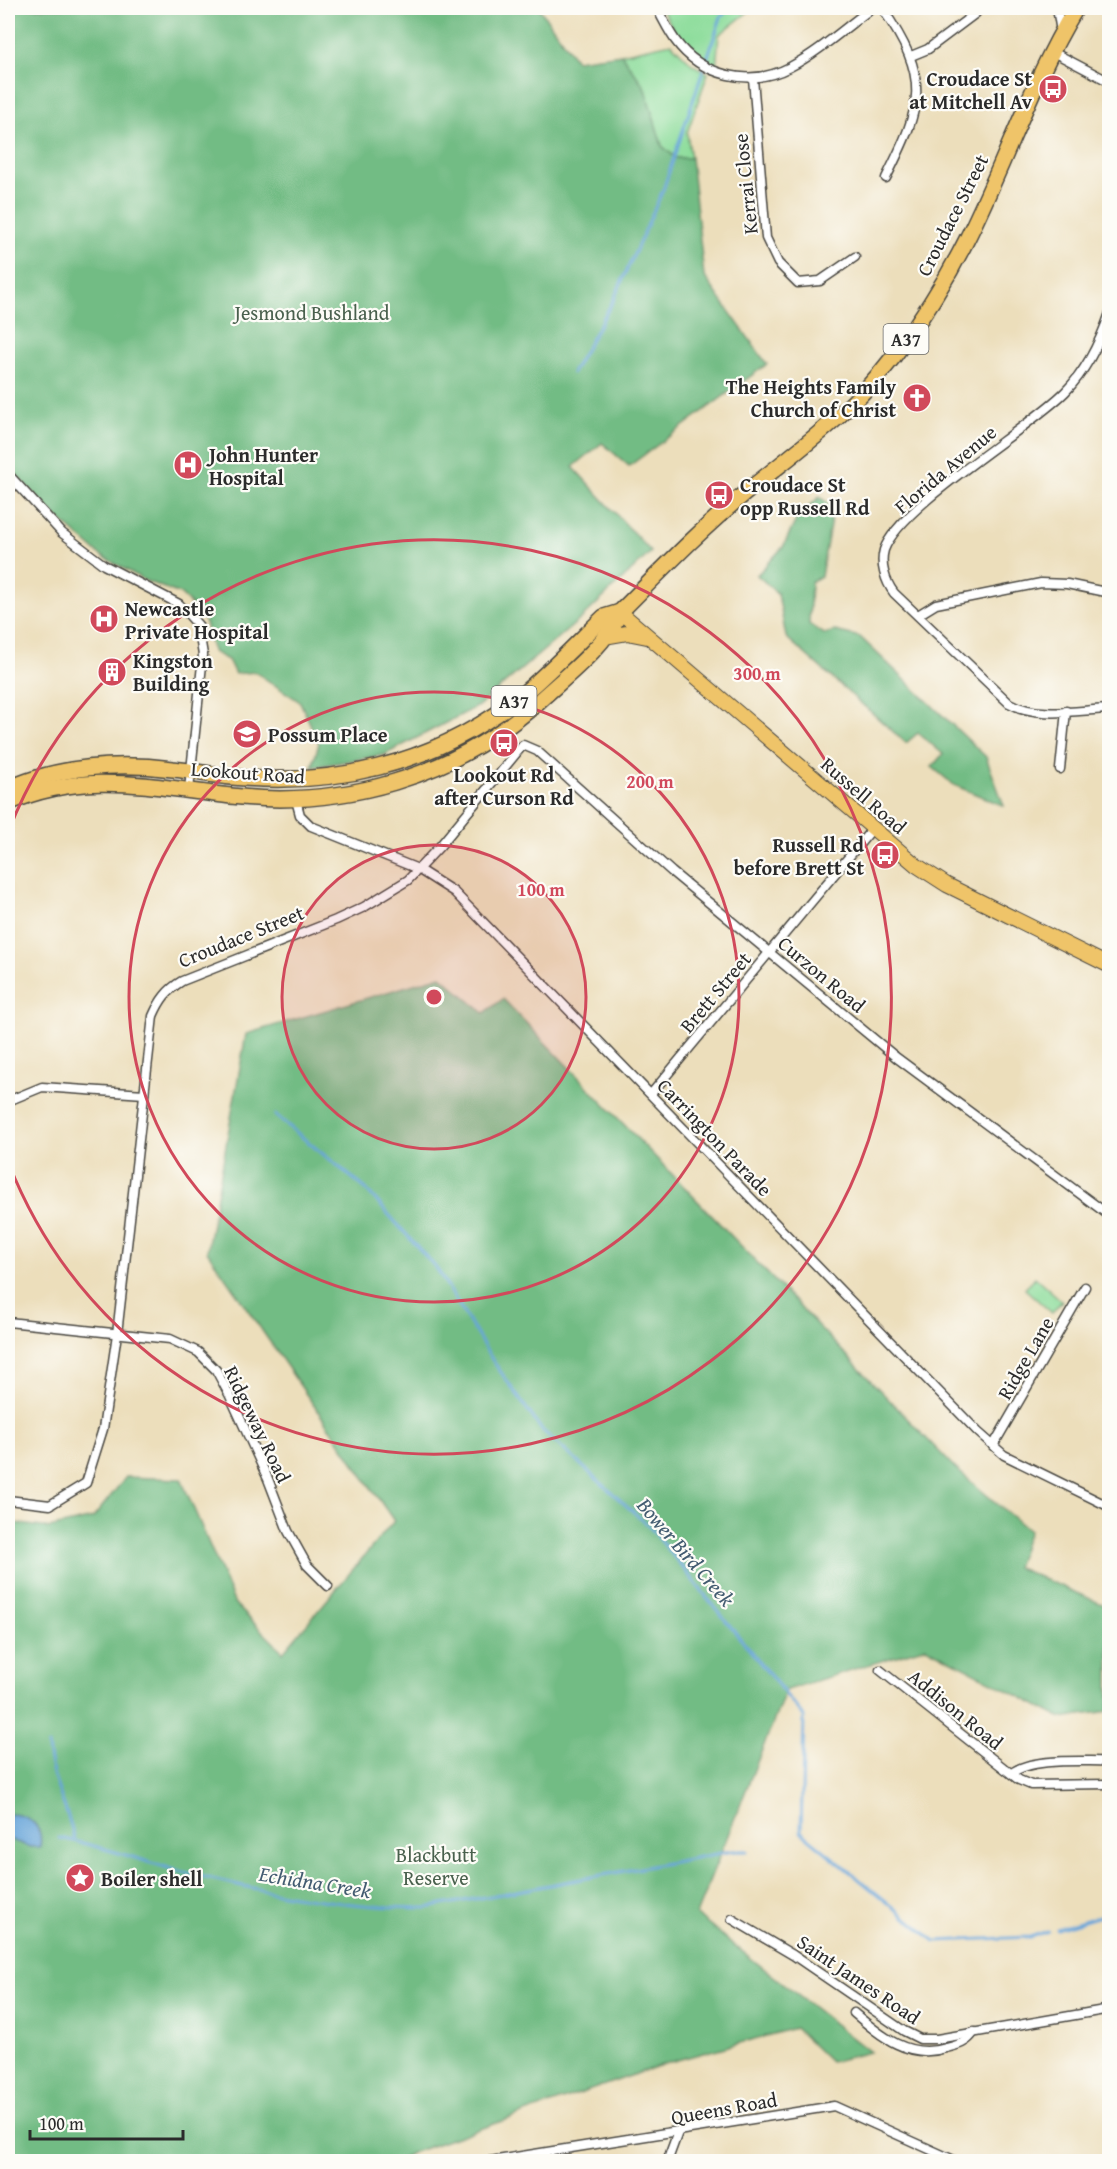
<svg xmlns="http://www.w3.org/2000/svg" width="1117" height="2169" viewBox="0 0 1117 2169" font-family="'Gentium Book Plus',serif">
	<rect width="100%" height="100%" fill="#fdfcf7"/>
	<filter id="ink" filterUnits="userSpaceOnUse"><feTurbulence type="fractalNoise" baseFrequency=".0167" numOctaves="2"/><feDisplacementMap in="SourceGraphic" scale="12" xChannelSelector="R" yChannelSelector="G"/><feConvolveMatrix kernelMatrix="1 2 1 2 8 2 1 2 1" color-interpolation-filters="sRGB"/></filter>
	<filter id="wash" filterUnits="userSpaceOnUse"><feTurbulence type="fractalNoise" baseFrequency=".008" numOctaves="4" result="noise"/><feDisplacementMap in="SourceGraphic" scale="24" xChannelSelector="R" yChannelSelector="G"/><feGaussianBlur stdDeviation="1.35" result="paint"/><feColorMatrix in="noise" values="0 0 0 0 0 0 0 0 0 0 0 0 0 0 0 0 0 1.4 0 .05"/><feComposite in="paint" operator="in"/></filter>
	<g filter="url(#wash)">
		<rect width="100%" height="100%" fill="#ecdebb"/>
		<g fill="#8edd9c" stroke="#5c8464" stroke-width="1.5">
			<path d="M661,8h92l-34,27 -3,32c-33,-19 -36,-27 -55,-59z"/>
			<path d="M671,43l22,22 15,8 -21,60 4,25h-15l-14,-12 -18,-60 -23,-32z"/>
			<path d="M1035,1277l27,24 -10,12 -27,-24z"/>
		</g>
		<g fill="#72bc84" stroke="#4e7458" stroke-width="1.5">
			<path d="M8,8h531l37,52 45,-6 23,32 18,60 14,12h15l13,118 63,88 -138,102 -27,-23 -29,24 78,85 -68,65 -105,89 -94,49 -72,12 7,-24 -19,-41 -45,-30 -20,2 -7,-14 -15,-8 -10,-36 -23,-22 -34,-13 -46,-26 -49,-43 -43,-46z"/>
			<path d="M820,497l13,11 -12,68 -10,6 -2,42 15,10 11,-3 25,6 126,120 18,49 -50,-21 -22,-18 11,-13 -25,-21 -12,10 -120,-106 -8,-43 -21,-19 26,-28 16,-33z"/>
			<path d="M441,976l43,37 19,-14 452,469 74,63 -13,36 93,40v104l-49,7 -134,-71 -140,43 -90,225 174,137 -40,10 -35,-34 -125,34 -256,90 -17,9 -389,1v-640l41,6 44,-10 33,-41 55,2 54,125 48,48 111,-131 -187,-270 39,-217z"/>
		</g>
		<path fill="#68a5d9" stroke="#4a6882" stroke-width="1.5" d="M8,1814c21,0 36,12 32,33h-10l-22,-8z"/>
		<g fill="none" stroke-linecap="round" stroke-linejoin="round">
			<g stroke="#68a5d9" stroke-width="3">
				<path d="M572,373l41,-72 50,-111 58,-173 9,-9"/>
				<path d="M275,1115l91,74 71,80 56,92 48,68 108,97 155,191 -3,115 134,109 95,-4 18,-6"/>
				<path d="M48,1745c2,35 20,62 27,96"/>
				<path d="M59,1838c45,8 88,25 132,36 77,19 155,34 235,34l306,-57h15"/>
				<path d="M1057,1929l53,-16"/>
			</g>
		</g>
	</g>
	<g filter="url(#ink)">
		<g fill="none" stroke-linecap="round" stroke-linejoin="round">
			<g stroke="#484641" stroke-width="11">
				<g id="street">
					<path d="M657,8c5,10 11,22 18,32 26,36 75,48 115,27 29,-15 56,-40 82,-59"/>
					<path d="M882,8c49,71 41,96 4,170"/>
					<path d="M1057,8l4,24"/>
					<path d="M1051,51l59,31"/>
					<path d="M911,56l17,-7 48,-36"/>
					<path d="M753,78l13,160 12,25 20,20 22,-2 35,-24"/>
					<path d="M1110,313c-10,29 -23,57 -45,79 -38,38 -166,114 -181,158 -4,14 1,31 10,43l115,110c29,16 68,7 101,6"/>
					<path d="M8,474l54,59 42,32 75,39 19,21 5,30 -14,135"/>
					<path d="M918,615l18,-11 105,-21 26,1 43,9"/>
					<path d="M1060,769l6,-58"/>
					<path d="M296,800l4,15 11,11 107,43 36,23 524,540 26,23 106,52"/>
					<path d="M651,1094l222,-266"/>
					<path d="M8,1101l34,-14 102,7"/>
					<path d="M8,1322l162,17 28,13 18,18 14,26 38,83 20,52 19,34 21,21"/>
					<path d="M993,1446l92,-159"/>
					<path d="M8,1500l42,5 36,-22 17,-54 14,-95 36,-318c7,-16 14,-26 29,-35l154,-61 28,-13 44,-27 32,-34 83,-101 14,6 135,121 225,186 213,158"/>
					<path d="M880,1670l139,110 12,5 79,-1"/>
					<path d="M1012,1773c20,-16 72,-11 98,-12"/>
					<path d="M732,1919l61,36 111,76 16,8h17l173,-30"/>
					<path d="M854,2013c27,23 55,47 92,35 12,-3 21,-5 28,-16"/>
					<path d="M484,2162l350,-56 124,56"/>
					<path d="M667,2162l11,-30"/>
				</g>
			</g>
			<g stroke="#484641" stroke-width="16">
				<g id="primary">
					<path d="M620,612l296,253 31,20 163,81"/>
					<path d="M604,637l23,-4 20,4"/>
				</g>
			</g>
			<g stroke="#484641" stroke-width="18">
				<g id="highway">
					<path d="M8,789c50,-23 110,-27 165,-20 20,2 39,6 59,8 100,10 197,-12 279,-73 33,-26 63,-58 93,-87l16,-5"/>
					<path d="M8,803c76,-34 144,-16 223,-7 111,13 223,-19 307,-94 28,-26 67,-55 82,-90 40,-40 80,-82 124,-118 57,-47 104,-78 150,-138 27,-36 52,-75 72,-115 39,-77 65,-159 110,-233"/>
				</g>
			</g>
			<use href="#street" stroke="#fff" stroke-width="8"/>
			<use href="#primary" stroke="#efc469" stroke-width="14"/>
			<use href="#highway" stroke="#efc469" stroke-width="15"/>
		</g>
	</g>
	<circle cx="434" cy="997" r="152" fill="#d1495b" fill-opacity=".12"/>
	<g fill="none" stroke="#d1495b" stroke-width="3">
		<circle cx="434" cy="997" r="152"/>
		<circle cx="434" cy="997" r="305"/>
		<path d="M9 830A457 457 0 1 1 9 1164"/>
	</g>
	<defs>
		<g id="bus-disc" transform="scale(1.5)"><circle r="9.5" fill="#d1495b" stroke="#fdfcf7"/><path d="M-5-6H5V4H4V6H2V4H-2V6H-4V4H-5ZM-3.5-4V0h7V-4ZM-3.5 1.2v1.5H-2V1.2ZM2 1.2v1.5H3.5V1.2Z" fill="#fff"/></g>
		<g id="church-disc" transform="scale(1.5)"><circle r="9.5" fill="#d1495b" stroke="#fdfcf7"/><path d="M-1.2-6h2.4v3.5h3.3v2.4h-3.3V6h-2.4V-.1h-3.3v-2.4h3.3Z" fill="#fff"/></g>
		<g id="hospital-disc" transform="scale(1.5)"><circle r="9.5" fill="#d1495b" stroke="#fdfcf7"/><path d="M-5-5h3v3.5h4V-5h3V5h-3V1.5h-4V5h-3Z" fill="#fff"/></g>
		<g id="building-disc" transform="scale(1.5)"><circle r="9.5" fill="#d1495b" stroke="#fdfcf7"/><path d="M-4-6H4V6H1V3H-1V6H-4ZM-2.5-4.3h1.7v1.8h-1.7ZM.8-4.3h1.7v1.8H.8ZM-2.5-1h1.7V.8h-1.7ZM.8-1h1.7V.8H.8Z" fill="#fff"/></g>
		<g id="school-disc" transform="scale(1.5)"><circle r="9.5" fill="#d1495b" stroke="#fdfcf7"/><path d="M0-5L7-2L0 1L-7-2ZM-4 1L0 2.5L4 1V4Q0 6-4 4Z" fill="#fff"/></g>
		<g id="sight-disc" transform="scale(1.5)"><circle r="9.5" fill="#d1495b" stroke="#fdfcf7"/><path d="M0-6L1.8-2.2L6-1.7L2.9 1.2L3.7 5.4L0 3.3L-3.7 5.4L-2.9 1.2L-6-1.7L-1.8-2.2Z" fill="#fff"/></g>
	</defs>
	<g fill-rule="evenodd">
		<use href="#bus-disc" x="1053" y="89"/>
		<use href="#church-disc" x="917" y="398"/>
		<use href="#hospital-disc" x="188" y="465"/>
		<use href="#bus-disc" x="719" y="495"/>
		<use href="#hospital-disc" x="104" y="619"/>
		<use href="#building-disc" x="112" y="672"/>
		<use href="#school-disc" x="247" y="734"/>
		<use href="#bus-disc" x="504" y="743"/>
		<use href="#bus-disc" x="885" y="855"/>
		<use href="#sight-disc" x="80" y="1878"/>
	</g>
	<g text-anchor="middle" dominant-baseline="central" stroke-width="4.5" stroke-linejoin="round" paint-order="stroke">
		<g fill="#fdfcf7" stroke="#6a6a68" stroke-width="1.5">
			<rect x="883.5" y="324" width="45" height="30" rx="4.5"/>
			<rect x="491.5" y="686" width="45" height="30" rx="4.5"/>
		</g>
		<g font-size="18" font-weight="bold" fill="#2b2b2b">
			<text x="906" y="339">A37</text>
			<text x="514" y="701">A37</text>
		</g>
		<g font-size="20" font-weight="bold" fill="#2b2b2b" stroke="#fdfcf7" text-anchor="start">
			<text x="1032" y="78" text-anchor="end">Croudace St<tspan x="1032" dy="23">at Mitchell Av</tspan></text>
			<text x="896" y="386" text-anchor="end">The Heights Family<tspan x="896" dy="23">Church of Christ</tspan></text>
			<text x="209" y="454">John Hunter<tspan x="209" dy="23">Hospital</tspan></text>
			<text x="740" y="484">Croudace St<tspan x="740" dy="23">opp Russell Rd</tspan></text>
			<text x="125" y="608">Newcastle<tspan x="125" dy="23">Private Hospital</tspan></text>
			<text x="133" y="660">Kingston<tspan x="133" dy="23">Building</tspan></text>
			<text x="268" y="734">Possum Place</text>
			<text x="504" y="774" text-anchor="middle">Lookout Rd<tspan x="504" dy="23">after Curson Rd</tspan></text>
			<text x="864" y="844" text-anchor="end">Russell Rd<tspan x="864" dy="23">before Brett St</tspan></text>
			<text x="101" y="1878">Boiler shell</text>
		</g>
		<g font-size="20" fill="#2b2b2b" stroke="#fdfcf7">
			<text transform="translate(745 184) rotate(-96)">Kerrai Close</text>
			<text transform="translate(952 215) rotate(-63)">Croudace Street</text>
			<text transform="translate(945 469) rotate(-40)">Florida Avenue</text>
			<text transform="translate(248 772) rotate(4)">Lookout Road</text>
			<text transform="translate(864 795) rotate(41)">Russell Road</text>
			<text transform="translate(241 936) rotate(-22)">Croudace Street</text>
			<text transform="translate(822 974) rotate(40)">Curzon Road</text>
			<text transform="translate(715 992) rotate(-50)">Brett Street</text>
			<text transform="translate(715 1137) rotate(46)">Carrington Parade</text>
			<text transform="translate(1025 1358) rotate(-60)">Ridge Lane</text>
			<text transform="translate(258 1424) rotate(64)">Ridgeway Road</text>
			<text transform="translate(956 1709) rotate(39)">Addison Road</text>
			<text transform="translate(859 1979) rotate(34)">Saint James Road</text>
			<text transform="translate(724 2108) rotate(-10)">Queens Road</text>
		</g>
		<g font-size="20" fill="#49604d" stroke="#fdfcf7">
			<text x="312" y="312">Jesmond Bushland</text>
			<text x="436" y="1854">Blackbutt<tspan x="436" dy="23">Reserve</tspan></text>
		</g>
		<g font-size="21" font-style="italic" fill="#435c71" stroke="#fdfcf7">
			<text transform="translate(686 1552) rotate(49)">Bower Bird Creek</text>
			<text transform="translate(315 1882) rotate(9)">Echidna Creek</text>
		</g>
	</g>
	<circle cx="434" cy="997" r="9" fill="#d1495b" stroke="#fdfcf7" stroke-width="3"/>
	<g font-size="18" text-anchor="middle" font-weight="bold" fill="#d1495b" stroke="#fdfcf7" stroke-width="4.5" stroke-linejoin="round" paint-order="stroke">
		<text x="757" y="680">300 m</text>
		<text x="650" y="788">200 m</text>
		<text x="541" y="896">100 m</text>
	</g>
	<rect width="1117" height="2169" fill="none" stroke="#fdfcf7" stroke-width="30"/>
	<path d="M30 2130v9h153v-9" fill="none" stroke="#2b2b2b" stroke-width="3"/>
	<text x="39" y="2130" font-size="18" fill="#2b2b2b" stroke="#fdfcf7" stroke-width="4.5" paint-order="stroke">100 m</text>
</svg>
